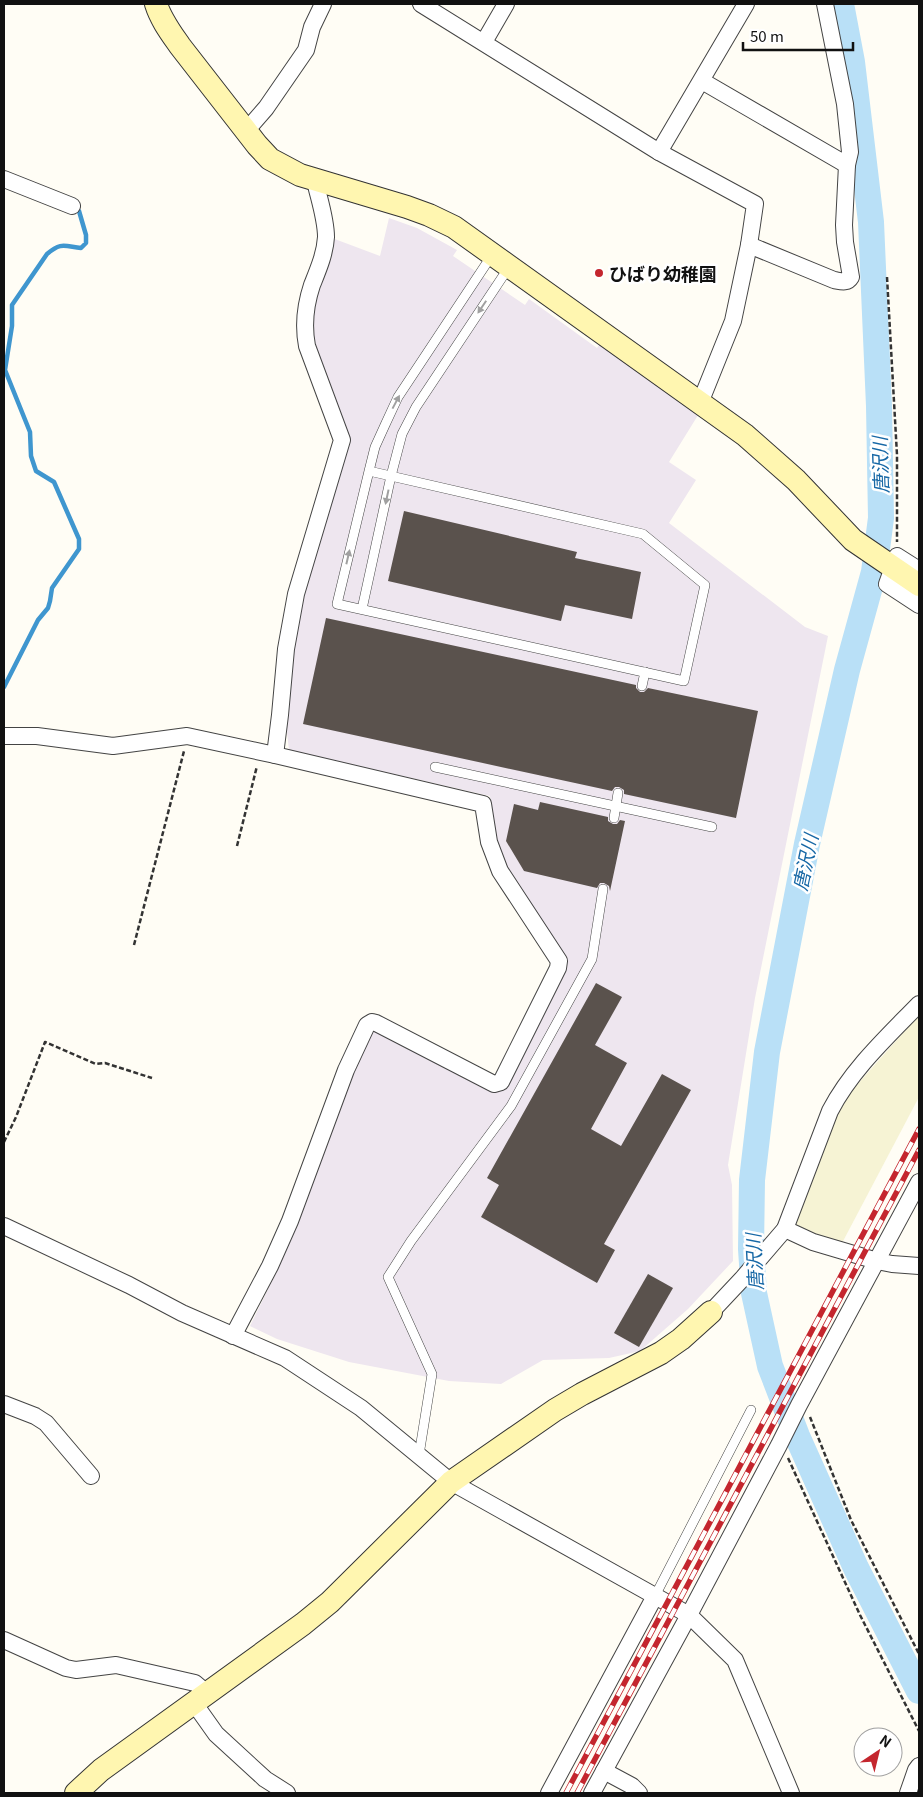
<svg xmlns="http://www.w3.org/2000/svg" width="923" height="1797" viewBox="0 0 923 1797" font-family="Georgia,'Noto Sans JP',serif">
	<rect width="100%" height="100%" fill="#fffdf5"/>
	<path fill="#eee6ef" d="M389,218l28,10 40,22 -4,6 72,49 4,-6 68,49 5,-7 98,71 -31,50 27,18 -27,43 136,104 23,9 -73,362 -27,167 4,20 1,76 -45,48 -48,42 -31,7 -66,2 -42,24 -52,-3 -100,-19 -72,-23 -27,-13 28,-57 20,-45 71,-193 7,-2 124,63 65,-124 1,-10 -60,-90 -11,-27 -5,-45 -201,-46 -4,-35 8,-66 9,-54 46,-153 -34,-96 -2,-34 20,-74 48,18z"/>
	<path fill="#f6f3d4" d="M919,1015v82l-78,148 -26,-7 -18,-12 -1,-8 44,-114z"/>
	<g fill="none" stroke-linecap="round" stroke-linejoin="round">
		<path stroke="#3f96cf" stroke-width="4.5" d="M4,687l34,-67 10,-12 2,-7 2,-13 27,-39v-10l-25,-57 -18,-11 -5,-15 -1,-24 -25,-62 7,-44v-21l35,-51c14,-12 17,-8 34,-6l5,-5v-8l-7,-24"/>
		<path stroke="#b9e0f7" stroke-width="26" d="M841,4l11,58 19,160 8,184 2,112 -7,54 -27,98 -40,174 -40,208 -15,128 -1,69 3,44 16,73 27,70 59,132 63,123"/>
	</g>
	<g fill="#5a524d">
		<path d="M404,511l173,41 -2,6 66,14 -9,47 -67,-14 -4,16 -173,-40z"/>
		<path d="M326,618l310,67v3l4,4h4l4,-4 110,23 -22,107 -112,-24v-4l-5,-3h-4l-3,4 -309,-67z"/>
		<path d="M540,802l68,15v4l5,3h4l3,-4 5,1 -15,70 -1,-5 -5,-3h-4l-3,5 -73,-17 -18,-30 8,-37 24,6z"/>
		<path d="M596,983l26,14 -27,48 32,18 -36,66 30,17 41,-72 29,16 -87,154 11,6 -18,33 -116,-66 18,-32 -12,-7z"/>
		<path d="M648,1274l25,14 -34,59 -25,-14z"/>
	</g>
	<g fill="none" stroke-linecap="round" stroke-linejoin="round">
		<g stroke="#444" stroke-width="10">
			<g id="lane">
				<path d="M369,471l274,63 62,51 -21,96 -347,-77 32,-133 6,-24 10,-22 13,-28 94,-142"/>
				<path d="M362,609l29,-133 11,-42 14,-27 93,-140"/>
				<path d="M642,686l3,-14"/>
				<path d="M435,767l277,60"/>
				<path d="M614,818l4,-25"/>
				<path d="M419,1455l13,-81 -44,-97 23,-36 100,-135 81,-147 11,-70"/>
				<path d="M655,1596l96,-186"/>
			</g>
		</g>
		<g stroke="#444" stroke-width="18">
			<g id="street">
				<path d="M421,4l238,148 96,52 -6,41 -16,76 -33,82"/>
				<path d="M484,42l22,-38"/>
				<path d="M702,81l145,84"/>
				<path d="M246,131l20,-23 40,-58 6,-23 11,-23"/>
				<path d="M659,152l87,-148"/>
				<path d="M4,179l68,27"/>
				<path d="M749,245l85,35c6,1 13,4 17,-3l-6,-35 -1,-17 3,-60 3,-13 -5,-48 -20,-100"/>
				<path d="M919,570l-22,-14 -10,28 32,21"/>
				<path d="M4,736h33l76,10 74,-10 88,19"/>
				<path d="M4,1226l125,59 53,28 103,45 76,50 90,74 238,133 46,45 56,133"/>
				<path d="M785,1229l28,13 64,19 15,3 27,2"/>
				<path d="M711,1312l31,-33 43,-50 45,-118c22,-42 57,-74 89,-107"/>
				<path d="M233,1336l37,-70 20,-45 56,-151 21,-45 5,-3 4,1 118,61 7,-2 57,-114 1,-7 -59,-90 -11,-29 -6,-38 -208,-49 5,-40 6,-66 10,-55 46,-154 -35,-94c-4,-21 -2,-40 5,-61 6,-15 13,-31 14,-48 0,-18 -7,-38 -11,-56"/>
				<path d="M4,1404l31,12 11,7 45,53"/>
				<path d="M4,1640l62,28 10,2 40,-5 79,18 13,11"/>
				<path d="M194,1703l22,31 49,45 22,14"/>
				<path d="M604,1771l28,15 7,7"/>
				<path d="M549,1793l106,-197"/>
				<path d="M592,1793l97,-178 90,-170 20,-40 120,-223"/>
				<path d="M908,1793l8,-23 3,-4"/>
			</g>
		</g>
		<g stroke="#333" stroke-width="24">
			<g id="secondary">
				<path d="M156,4c5,16 15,29 24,42l77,99 13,14 30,16 107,32 22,8 25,12 291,208 51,45 57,60 66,45"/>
				<path d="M76,1793l25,-23 202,-146 27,-22 121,-120 104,-72 27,-16 79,-41 20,-14 30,-27"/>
			</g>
		</g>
		<g stroke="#333" stroke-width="2.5" stroke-dasharray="5 2.5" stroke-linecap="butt">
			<path d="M887,277l10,178v87"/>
			<path d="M237,846l20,-80"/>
			<path d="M134,945l50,-194"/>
			<path d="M4,1142l12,-25 29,-75 51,22 9,-1 47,15"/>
			<path d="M810,1417l41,103 68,134"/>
			<path d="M788,1458l72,157 59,116"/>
		</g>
		<use href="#lane" stroke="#fff" stroke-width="9"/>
		<use href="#street" stroke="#fff" stroke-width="16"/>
		<use href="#secondary" stroke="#fff6b0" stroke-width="22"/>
		<g stroke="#c4262e" stroke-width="5.5">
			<g id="rail">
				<path d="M566,1793l353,-664"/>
				<path d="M577,1793l342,-643"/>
			</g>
		</g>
		<use href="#rail" stroke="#fff" stroke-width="4" stroke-dasharray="11" stroke-linecap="butt"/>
	</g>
	<defs><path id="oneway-solid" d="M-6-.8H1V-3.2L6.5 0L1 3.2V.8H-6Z" transform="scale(1.25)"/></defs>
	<g fill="#a0a0a0">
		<use href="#oneway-solid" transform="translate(482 307) rotate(124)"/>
		<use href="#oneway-solid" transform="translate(396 402) rotate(-62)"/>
		<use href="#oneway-solid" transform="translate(387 497) rotate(102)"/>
		<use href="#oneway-solid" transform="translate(348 557) rotate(-77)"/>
	</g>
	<circle fill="#c4262e" stroke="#fff" stroke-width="2" cx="599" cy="273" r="5"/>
	<g text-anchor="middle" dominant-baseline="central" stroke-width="5" stroke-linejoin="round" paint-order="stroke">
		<g font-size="18" font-weight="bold" fill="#111" stroke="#fff" text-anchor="start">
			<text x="609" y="273">ひばり幼稚園</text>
		</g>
		<g font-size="19" font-style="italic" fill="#1768a6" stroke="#fff">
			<text transform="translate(879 465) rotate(-92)">唐沢川</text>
			<text transform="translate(804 862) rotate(-78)">唐沢川</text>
			<text transform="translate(753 1262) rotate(-93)">唐沢川</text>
		</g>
	</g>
	<rect width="923" height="1797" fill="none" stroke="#111111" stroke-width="10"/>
	<g transform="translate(878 1752) rotate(35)"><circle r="24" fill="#ffffff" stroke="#a0a0a0"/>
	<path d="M0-4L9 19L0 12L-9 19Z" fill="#c4262e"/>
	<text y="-8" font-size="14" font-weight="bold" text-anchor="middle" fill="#111111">N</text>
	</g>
	<path d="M743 42v8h110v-8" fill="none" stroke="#111111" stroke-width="2.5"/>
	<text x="750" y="42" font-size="15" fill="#111111" stroke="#ffffff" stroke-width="4" paint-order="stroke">50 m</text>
</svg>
